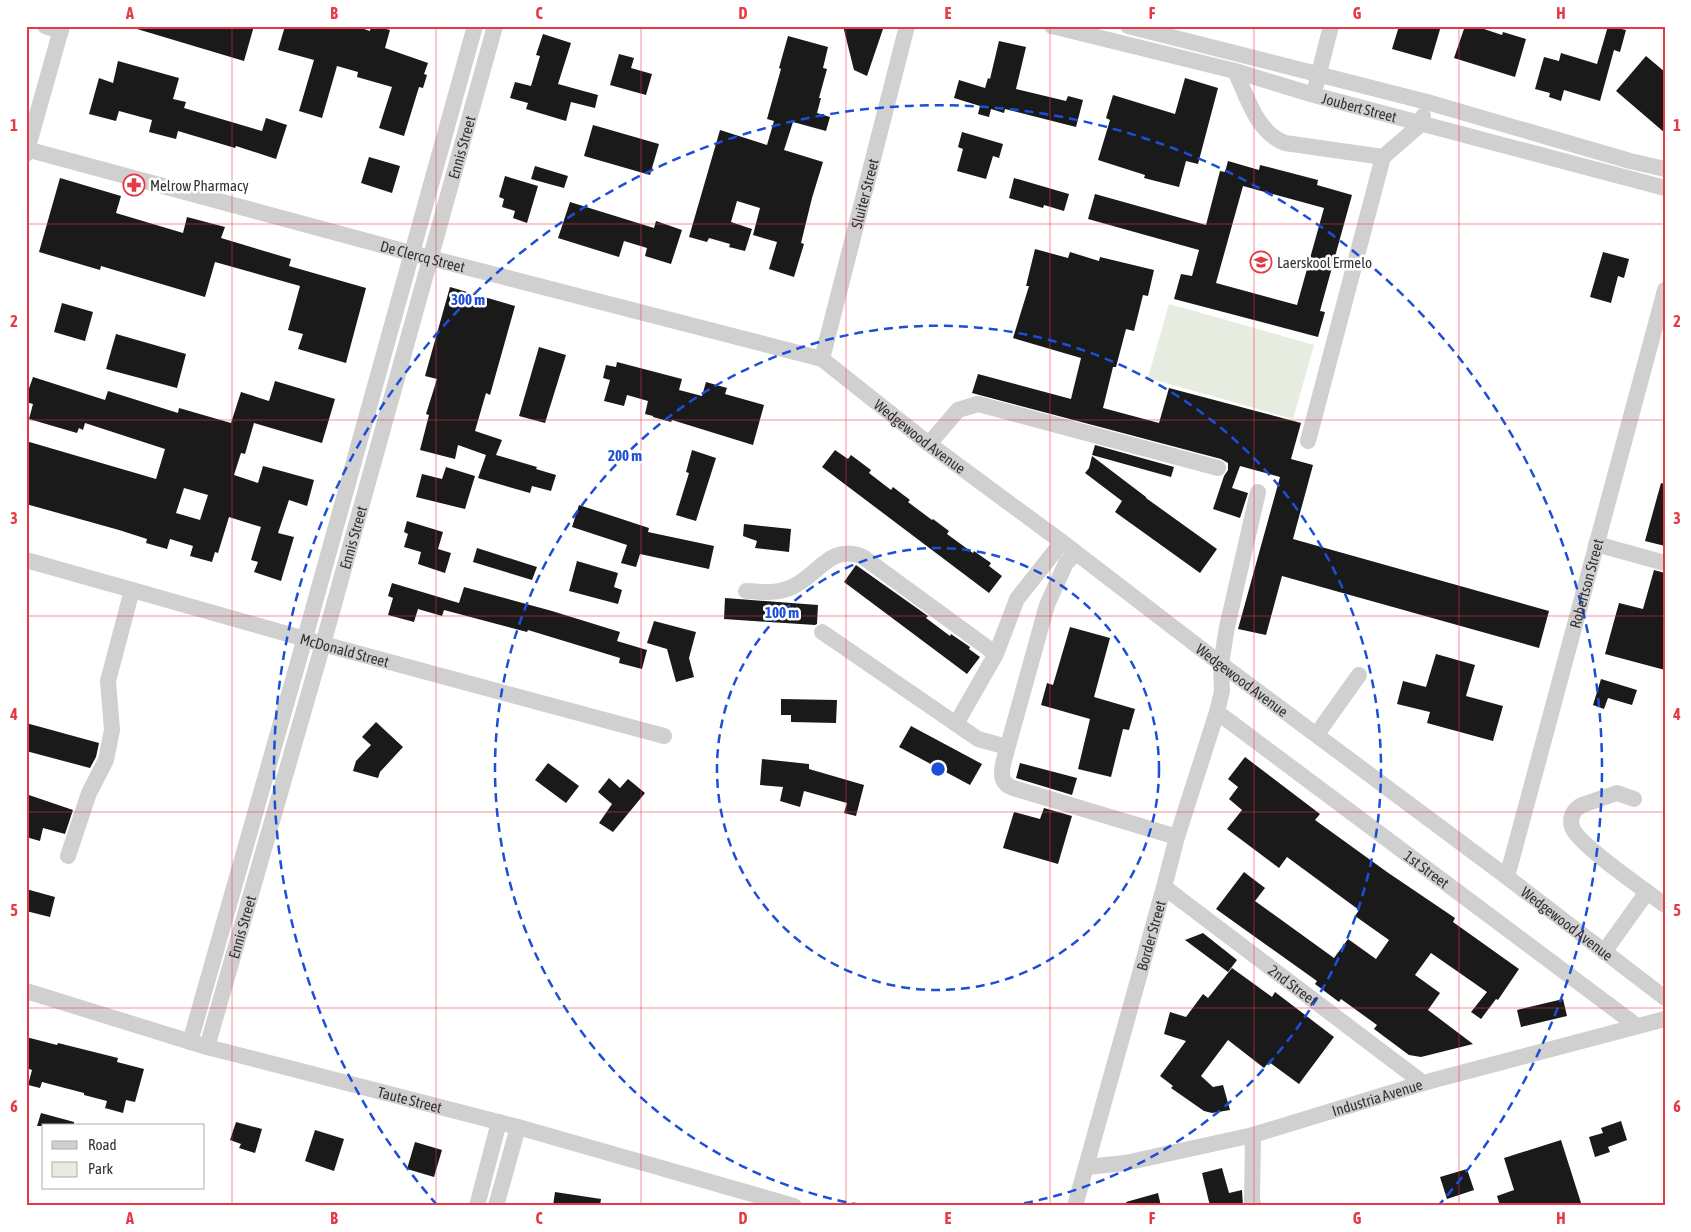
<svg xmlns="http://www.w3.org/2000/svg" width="1691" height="1232" viewBox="0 0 1691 1232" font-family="'Asap Condensed',sans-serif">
	<rect width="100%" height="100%" fill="#fff"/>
	<path fill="#e6ecdf" d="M1169,304l145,41 -21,74 -145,-41z"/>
	<g fill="#1a1a1a" fill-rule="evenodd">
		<path d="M138,26h116l-10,35 -107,-32z"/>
		<path d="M285,26h70l15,5 1,-5h4l15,4 -5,18 43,15 -4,11 3,1 -4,13 -4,-1 -15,49 -25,-8 13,-41 -35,-10 1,-5 -21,-6 -15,52 -23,-7 15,-51 -36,-10z"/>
		<path d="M843,26h41l-17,50 -13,-6z"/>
		<path d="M1399,26h42l-10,34 -39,-11z"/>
		<path d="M1465,26h10l27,9 1,-3 23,7 -11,38 -61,-19z"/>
		<path d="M1608,26l18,4 -6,22 -6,-2 -14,51 -36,-11 -3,11 -12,-4 1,-4 -15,-4 9,-32 15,4 2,-8 36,11z"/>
		<path d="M543,34l28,9 -13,41 40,11 -3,13 -24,-6 -5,19 -40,-12 2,-6 -18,-5 5,-16 16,4 9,-30 -4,-1z"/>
		<path d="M788,36l40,11 -5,21 4,1 -8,29h2l-4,15 13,4 -4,14 -33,-9 -9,28 39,12 -11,36 -11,45 3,1 -10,33 -25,-8 8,-27 -24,-7 7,-27 -23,-7 -6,21 21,7 -7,22 -16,-4 1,-3 -21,-6 -2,4 -18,-5 31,-107 47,15 7,-24 -7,-2 14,-50 -2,-1z"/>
		<path d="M999,41l27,6 -10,42 50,12 2,-5 15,4 -7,27 -71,-18 -1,4 -13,-4 -2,8 -11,-3 2,-8 -26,-8 5,-18 26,8 3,-10 2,1z"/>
		<path d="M619,54l15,4 -3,10 21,6 -6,21 -36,-10z"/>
		<path d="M1646,56l19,16v61l-49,-42z"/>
		<path d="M118,61l61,17 -6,21 13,3 -2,6 78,23 4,-13 21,7 -11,34 -40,-13 -1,2 -57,-17 -2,8 -27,-7 3,-12 -33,-9 -3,10 -27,-7 10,-36 14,5z"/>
		<path d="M1185,78l33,10 -20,76 -12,-3 -7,26 -35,-9 1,-3 -47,-15 12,-40 -4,-2 7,-23 62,19z"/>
		<path d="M593,125l66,19 -9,31 -66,-19z"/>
		<path d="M962,132l41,12 -4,14 -6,-2 -7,23 -29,-8 6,-22 -5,-2z"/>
		<path d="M369,157l31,9 -8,27 -31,-10z"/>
		<path d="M1228,161l31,9 1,-5 58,15 -1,5 35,10 -32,116 5,1 -7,25 -144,-38 7,-25 11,2 7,-26 -111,-31 7,-25 111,31 14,-54 5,1zM1243,186l81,22 -27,97 -81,-22z"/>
		<path d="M535,166l33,10 -4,12 -33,-9z"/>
		<path d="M505,176l33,10 -11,37 -14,-5 2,-7 -13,-4 2,-8 -5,-2z"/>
		<path d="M60,178l61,18 -5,17 67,20 4,-16 38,10 -4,11 70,21 -2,7 77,22 -20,75 -48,-14 5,-15 -15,-4 12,-44 -85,-24 -10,35 -104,-31 -1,4 -61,-18z"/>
		<path d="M1014,178l55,16 -5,17 -20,-6 -1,3 -34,-10z"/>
		<path d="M570,202l84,26 2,-7 26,9 -11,34 -26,-8 2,-8 -23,-7 -5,16 -61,-19z"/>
		<path d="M1035,249l33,9 2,-6 29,9 1,-4 54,13 -6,26 -5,-1 -9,36 -8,-2 -10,38h-3l-10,41 56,15 10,-35 132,35 -10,36 22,6 -20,74 256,72 -10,37 -257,-72 -16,59 -28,-6 42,-152 -40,-11 -8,22 16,5 -8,25 -27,-9 11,-33 4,-6v-7l-7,-4 -249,-66 6,-19 93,25 10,-41 -68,-20 16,-52h-3z"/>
		<path d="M1603,252l26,7 -5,19 -6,-2 -7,27 -21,-6z"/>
		<path d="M450,287l65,19 -25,89 -4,-2 -11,38 27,9 -6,15 41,12 -1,2 20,6 -5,16 -19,-5 -2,7 -52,-15 8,-23 -28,-10 -3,14 -35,-9 9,-35 -3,-1 11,-35 -12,-3z"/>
		<path d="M62,303l31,9 -8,29 -31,-9z"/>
		<path d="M116,334l70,20 -9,34 -71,-19z"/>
		<path d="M539,347l27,8 -21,68 -26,-7z"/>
		<path d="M617,362l65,17 -3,11 23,6 4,-14 21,6 -2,6 39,11 -11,40 -81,-25 -1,2 -18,-5v-1l-8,-2 3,-13 -21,-6 -3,11 -20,-5 6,-21 -7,-2 3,-13 10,2z"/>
		<path d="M33,377l72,23 3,-9 70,22 1,-5 52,15 10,-31 28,9 6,-20 60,18 -13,44 -68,-20 -9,31 -4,-1 -7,22 24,8 5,-17 51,14 -7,26 -18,-6 -11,33 16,4 -13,44 -27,-9 4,-10 -7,-2 10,-33 -32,-10 -11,36 -3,-1 -3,10 -22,-6 3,-10 -23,-7 -3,10 -21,-6 1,-4 -28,-9 -93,-26v-63l130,38 9,-30 -80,-26 -2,7 -4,-2 -2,5 -48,-14 4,-15 -7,-2v-5zM184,488l24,7 -8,25 -24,-7z"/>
		<path d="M1095,445l79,22 -3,10 -79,-22z"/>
		<path d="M692,450l24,8 -20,63 -20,-6 13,-42 -3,-1z"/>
		<path d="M835,450l13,9 3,-4 20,15 -2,3 22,17 2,-3 17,13 -2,2 24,18 1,-1 16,12 -2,3 26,19 1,-2 17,12 -2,3 13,10 -13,17 -167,-126z"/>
		<path d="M1092,456l54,41v1l71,51 -17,24 -85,-61 7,-11 -37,-28 4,-5z"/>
		<path d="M446,467l29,9 -10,33 -49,-12 6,-23 20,5z"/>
		<path d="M1661,483l4,1v62l-20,-5z"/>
		<path d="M579,505l70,23 -1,4 66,14 -5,23 -69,-15 -4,13 -15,-4 6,-18 -55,-18z"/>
		<path d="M407,521l36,11 -5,17 13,4 -6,20 -27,-9 3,-12 -17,-5 4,-13 -4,-2z"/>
		<path d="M744,524l47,5 -2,23 -34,-4 2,-7 -14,-5z"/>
		<path d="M477,548l60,19 -5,13 -59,-18z"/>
		<path d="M577,561l41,12 -4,14 8,3 -4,14 -49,-13z"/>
		<path d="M856,565l72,51 -2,2 24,18 1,-2 19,13 -1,2 11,8 -13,17 -123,-92z"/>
		<path d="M1654,570l11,3v97l-60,-16 14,-51 24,6z"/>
		<path d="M392,583l67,20 5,-16 88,24 68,21 -3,9 30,9 -5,19 -23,-6 1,-5 -92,-28 -1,2 -83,-22 -2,6 -24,-7 -4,13 -26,-7 5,-17 -5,-2z"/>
		<path d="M725,598l93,7 -1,19 -2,1 -91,-6z"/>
		<path d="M654,621l42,11 -7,26 5,19 -18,5 -9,-33 -20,-6z"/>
		<path d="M1070,627l40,11 -16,59 41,12 -6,21 -6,-1 -12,48 -33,-8 12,-50 -49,-14 6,-22 6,2z"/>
		<path d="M1436,654l39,11 -9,31 37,10 -10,35 -66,-18 3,-11 -33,-8 6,-23 23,6z"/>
		<path d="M1601,679l36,11 -5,15 -24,-7 -4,11 -11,-4z"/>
		<path d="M781,699l56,1 -1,23 -45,-1v-7h-10z"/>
		<path d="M376,722l27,25 -23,25 -2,6 -25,-7 3,-10 15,-16 -9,-8z"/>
		<path d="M26,723l73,20 -3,14 -6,11 -64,-17z"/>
		<path d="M911,726l71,38 -12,21 -71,-38z"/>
		<path d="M1245,757l75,57 -5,6 72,52 68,46 -2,4 66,47 -21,31 -2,-1 -15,20 -10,-7 16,-20 -56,-39 -16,22 25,18 -12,17 45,34 -52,13 -12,-2 -35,-26 3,-4 -36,-26 -2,3 -24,-18 2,-3 -101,-72 28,-37 21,16 -10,13 79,57 14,-19 28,20 13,-19 -34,-24 4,-6 -72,-53 -8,11 -52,-39 15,-19 -13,-11 9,-12 -10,-8z"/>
		<path d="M762,759l47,5v5l55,16 -8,31 -12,-3 3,-10 -43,-12 -4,16 -20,-6 3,-14 -23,-2z"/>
		<path d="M548,763l31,23 -13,17 -31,-23z"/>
		<path d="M1020,763l57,15 -5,17 -56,-17z"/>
		<path d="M609,778l11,10 8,-9 17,14 -32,39 -14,-9 13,-19 -14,-12z"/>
		<path d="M26,794l47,16 -8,24 -22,-6 -3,13 -14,-4z"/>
		<path d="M1044,808l28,8 -14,48 -55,-16 11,-36 26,7z"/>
		<path d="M26,889l29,8 -5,20 -24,-6z"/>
		<path d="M1203,933l34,27 -9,12 -43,-32z"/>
		<path d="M1232,968l40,29 3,-5 59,45 -35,47 -30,-22 -5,6 -36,-28 -27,36 12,11 10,-2 7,25 -18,3 -8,-2 -33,-23 2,-2 -13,-10 26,-35 -22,-7 6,-22 16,5 17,-23 5,4z"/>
		<path d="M1563,999l4,17 -46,11 -4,-17z"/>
		<path d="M26,1037l31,8 1,-2 60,15 -1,4 27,7 -9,33 -9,-2 -3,13 -18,-5 2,-7 -23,-6v-2l-42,-11 -2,6 -12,-3 4,-15 -6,-2z"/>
		<path d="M41,1113l33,9v4h-37z"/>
		<path d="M1621,1121l6,19 -19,7 2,5 -15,5 -6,-20 14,-4 -2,-5z"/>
		<path d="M236,1122l26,7 -7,24 -16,-5 2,-4 -11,-4z"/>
		<path d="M315,1130l29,9 -10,32 -29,-10z"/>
		<path d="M1561,1140l21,66h-82l-3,-10 17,-6 -10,-32z"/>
		<path d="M415,1142l27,8 -8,27 -27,-8z"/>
		<path d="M1222,1168l7,25 13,-3 1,16h-33l-8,-33z"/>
		<path d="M1467,1169l7,21 -27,9 -7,-22z"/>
		<path d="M555,1192l46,7 -1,7h-47z"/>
		<path d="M1158,1193l3,13h-34l-1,-4z"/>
	</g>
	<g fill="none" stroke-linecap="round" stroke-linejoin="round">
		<g stroke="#d0d0d0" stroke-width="16">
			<path d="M45,26l16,5"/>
			<path id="s1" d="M1052,26l183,45 79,24 351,93"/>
			<path d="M1128,26l299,76 203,59 35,8"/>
			<path d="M1235,71c12,25 21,61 50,72l98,14 38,-33 2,-8"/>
			<path d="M1316,85l15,-59"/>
			<path id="s2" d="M26,149l385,104 411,106 107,85 133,98 159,122 286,213 158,121"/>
			<path d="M26,154l36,-128"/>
			<path id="s3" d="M822,359l85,-333"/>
			<path d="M1308,441l75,-284"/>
			<path d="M929,444l29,-34 20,-6 240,64"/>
			<path d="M1596,544l69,19"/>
			<path d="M1076,553l-10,10 -19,42 -44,159c-2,11 -2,20 10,24l164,49"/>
			<path id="s4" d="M26,560l297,84 341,92"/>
			<path d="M746,591c16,1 31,3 46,-4 27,-12 38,-44 71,-30l133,97"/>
			<path d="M822,632l156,107 29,8"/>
			<path id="s5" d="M1217,712l420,314"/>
			<path d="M956,724l40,-70 21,-55 45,-57"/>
			<path d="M1317,734l42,-59"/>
			<path d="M1634,799l-17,-6 -35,12c-8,4 -13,12 -10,22 5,17 76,65 93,78"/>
			<path d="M68,856l21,-63 17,-33 6,-30 -4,-49 24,-91"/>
			<path id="s6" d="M1507,877l158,-587"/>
			<path id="s7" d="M1164,887l259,196"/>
			<path d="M1604,952l43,-60"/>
			<path id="s8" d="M26,991l181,56 311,80 276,79"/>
			<path d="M190,1042l115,-404 170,-612"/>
			<path id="s9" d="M207,1047l116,-403 172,-618"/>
			<path d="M1253,1135l-1,66 2,5"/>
			<path id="s10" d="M1087,1167l38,-4 128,-28 170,-52 242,-64"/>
			<path d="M477,1206l22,-84"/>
			<path d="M496,1206l22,-79"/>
			<path id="s11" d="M1075,1206l89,-319 13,-50 40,-125 5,-21 -1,-27 6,-37 31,-135"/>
		</g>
	</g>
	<path fill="none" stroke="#e63946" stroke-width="1" stroke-opacity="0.55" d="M232,26v1180M436,26v1180M641,26v1180M846,26v1180M1050,26v1180M1254,26v1180M1459,26v1180M26,224h1639M26,420h1639M26,616h1639M26,812h1639M26,1008h1639"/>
	<g fill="none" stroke="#1d4ed8" stroke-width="2.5" stroke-dasharray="9 6">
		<circle cx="938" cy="769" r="221"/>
		<path d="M861 1205A443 443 0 1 1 1015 1205"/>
		<path d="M437 1205A664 664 0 1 1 1439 1205"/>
	</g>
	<defs>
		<g id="pharmacy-ring" transform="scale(1.125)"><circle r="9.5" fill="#fff" stroke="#e63946" stroke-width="1.5"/><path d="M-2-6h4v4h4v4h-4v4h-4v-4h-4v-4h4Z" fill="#e63946"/></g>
		<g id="school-ring" transform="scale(1.125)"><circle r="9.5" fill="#fff" stroke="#e63946" stroke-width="1.5"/><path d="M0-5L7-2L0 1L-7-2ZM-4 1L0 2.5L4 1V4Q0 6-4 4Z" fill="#e63946"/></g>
	</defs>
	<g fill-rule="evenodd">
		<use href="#pharmacy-ring" x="134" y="185"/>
		<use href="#school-ring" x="1261" y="262"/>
	</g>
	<g text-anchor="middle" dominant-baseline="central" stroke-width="5" stroke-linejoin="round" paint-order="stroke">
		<g font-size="15" fill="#333" stroke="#fff">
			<text stroke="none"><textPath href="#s1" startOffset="318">Joubert Street</textPath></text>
			<text stroke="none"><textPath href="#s9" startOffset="935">Ennis Street</textPath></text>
			<text stroke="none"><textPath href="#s3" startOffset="171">Sluiter Street</textPath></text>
			<text stroke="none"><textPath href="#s2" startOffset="411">De Clercq Street</textPath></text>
			<text stroke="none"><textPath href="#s2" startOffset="948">Wedgewood Avenue</textPath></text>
			<text stroke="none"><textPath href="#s9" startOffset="530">Ennis Street</textPath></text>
			<text stroke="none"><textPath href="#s6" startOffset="304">Robertson Street</textPath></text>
			<text stroke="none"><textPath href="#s4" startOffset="331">McDonald Street</textPath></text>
			<text stroke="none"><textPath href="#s2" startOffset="1352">Wedgewood Avenue</textPath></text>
			<text stroke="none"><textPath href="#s5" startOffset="262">1st Street</textPath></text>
			<text stroke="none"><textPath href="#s2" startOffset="1758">Wedgewood Avenue</textPath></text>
			<text stroke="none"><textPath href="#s9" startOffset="125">Ennis Street</textPath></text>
			<text stroke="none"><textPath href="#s11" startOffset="281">Border Street</textPath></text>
			<text stroke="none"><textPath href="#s7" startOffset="162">2nd Street</textPath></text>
			<text stroke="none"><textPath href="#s10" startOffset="299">Industria Avenue</textPath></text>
			<text stroke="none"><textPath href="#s8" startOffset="399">Taute Street</textPath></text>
		</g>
		<g font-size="15" fill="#333" stroke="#fff" text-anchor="start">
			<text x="150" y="185">Melrow Pharmacy</text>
			<text x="1277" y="262">Laerskool Ermelo</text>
		</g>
	</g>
	<circle cx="938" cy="769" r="8" fill="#1d4ed8" stroke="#fff" stroke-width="2.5"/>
	<g font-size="15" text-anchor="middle" font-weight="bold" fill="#1d4ed8" stroke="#fff" stroke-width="5" stroke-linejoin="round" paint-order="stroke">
		<text x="468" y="305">300 m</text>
		<text x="625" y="461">200 m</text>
		<text x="782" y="618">100 m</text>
	</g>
	<rect width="1691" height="1232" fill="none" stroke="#ffffff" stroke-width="55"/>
	<rect x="42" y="1124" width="162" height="65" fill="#ffffff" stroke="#adadad"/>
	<rect x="52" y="1141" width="25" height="8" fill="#d0d0d0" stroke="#adadad"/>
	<text x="88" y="1150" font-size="15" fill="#333333">Road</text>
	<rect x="52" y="1162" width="25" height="15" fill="#e6ecdf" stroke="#adadad"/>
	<text x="88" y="1174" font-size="15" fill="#333333">Park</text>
	<rect x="28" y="28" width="1636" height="1176" fill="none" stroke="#e63946" stroke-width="2"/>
	<g font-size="16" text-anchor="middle" font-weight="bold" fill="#e63946">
		<text x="130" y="19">A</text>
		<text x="334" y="19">B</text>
		<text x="539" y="19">C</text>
		<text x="743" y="19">D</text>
		<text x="948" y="19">E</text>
		<text x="1152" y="19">F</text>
		<text x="1357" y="19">G</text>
		<text x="1561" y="19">H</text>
		<text x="14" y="131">1</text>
		<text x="1677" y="131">1</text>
		<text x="14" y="327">2</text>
		<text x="1677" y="327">2</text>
		<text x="14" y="524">3</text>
		<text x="1677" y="524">3</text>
		<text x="14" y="720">4</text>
		<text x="1677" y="720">4</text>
		<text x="14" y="916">5</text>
		<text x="1677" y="916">5</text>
		<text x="14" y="1112">6</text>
		<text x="1677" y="1112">6</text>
		<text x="130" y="1224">A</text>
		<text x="334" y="1224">B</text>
		<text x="539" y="1224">C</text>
		<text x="743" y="1224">D</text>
		<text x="948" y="1224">E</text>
		<text x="1152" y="1224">F</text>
		<text x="1357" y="1224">G</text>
		<text x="1561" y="1224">H</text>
	</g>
</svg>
